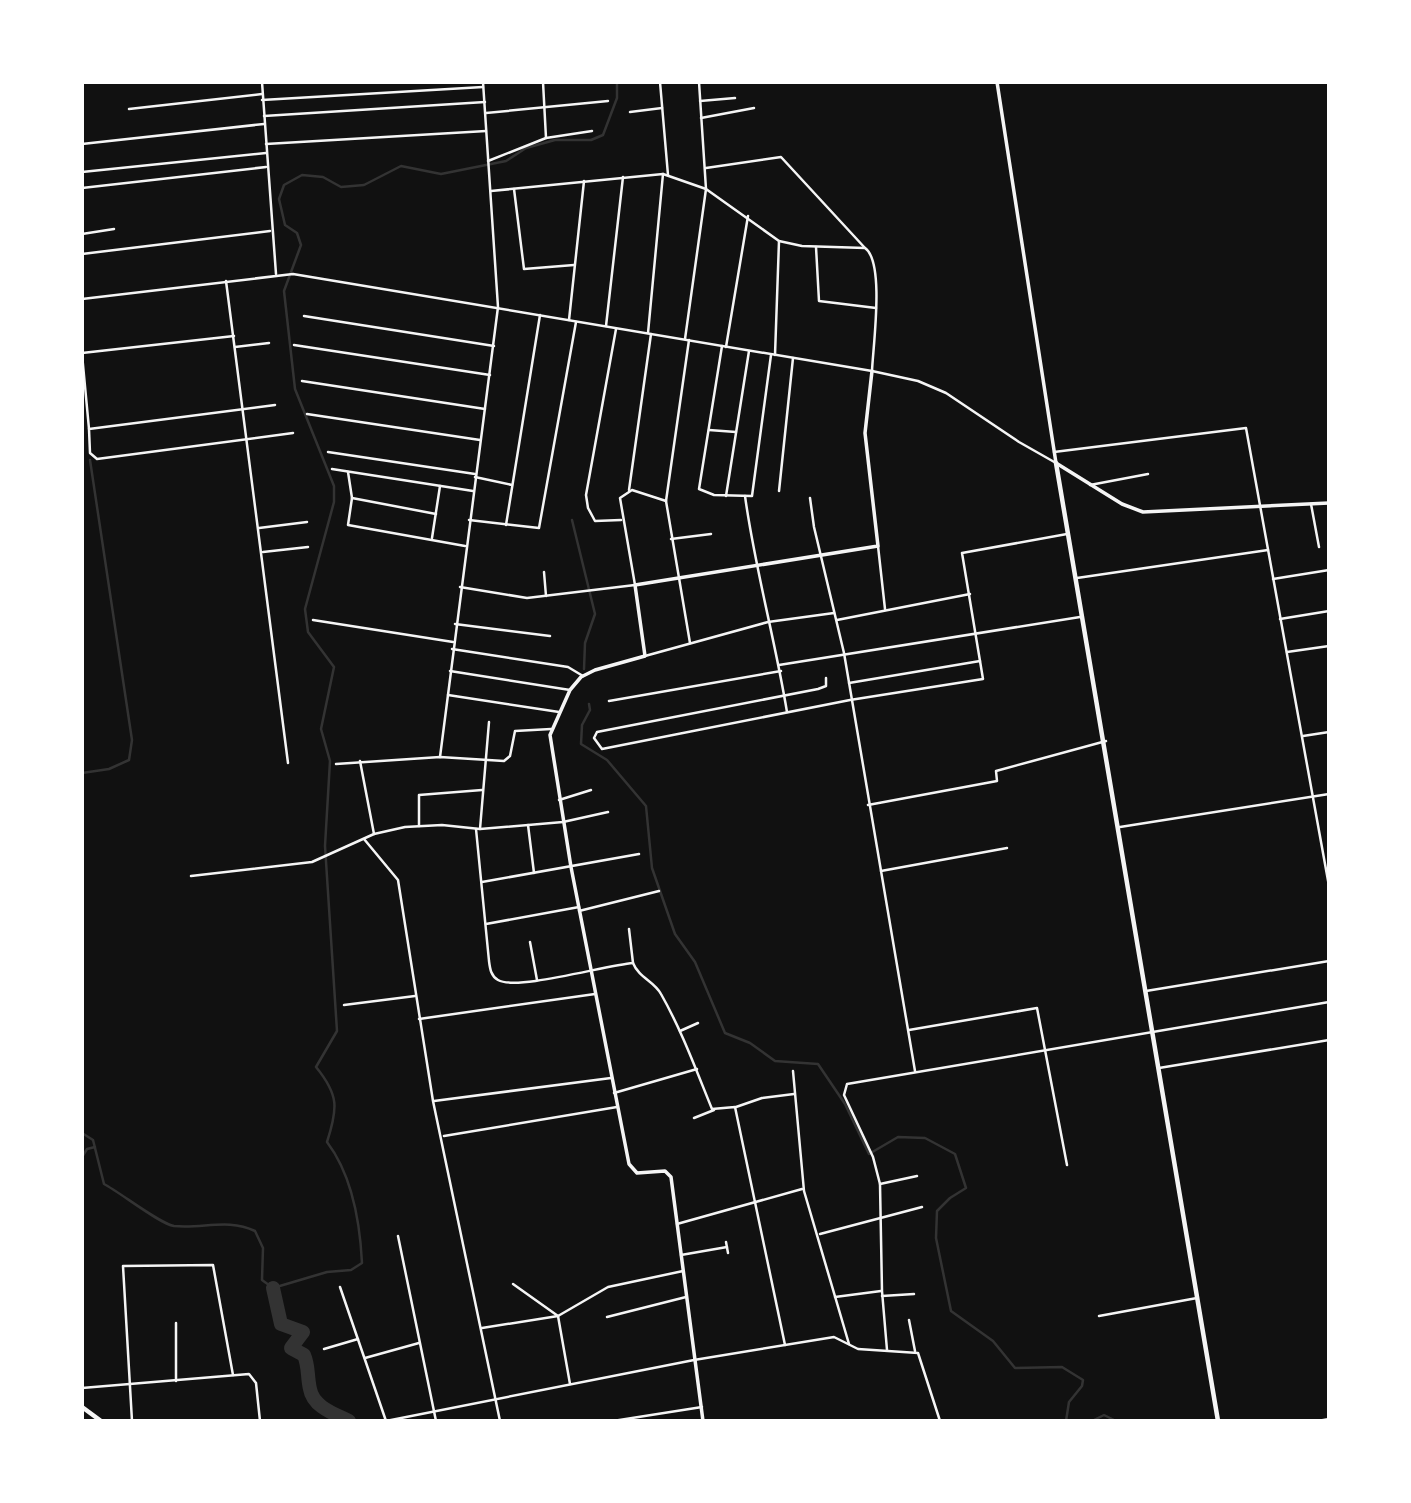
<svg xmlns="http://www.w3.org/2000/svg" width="1411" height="1503" viewBox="0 0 1411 1503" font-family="'DejaVu Sans',sans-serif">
	<rect width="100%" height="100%" fill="#111"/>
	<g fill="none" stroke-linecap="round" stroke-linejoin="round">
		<g stroke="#333" stroke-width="2.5">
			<path d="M572,520l23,94 -10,29 -1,26"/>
			<path d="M589,704l1,6 -8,15 -1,19 26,16 39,46 6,62 23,66 20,28 30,71 25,10 25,18 43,3 27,40 24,50 29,-17 27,1 30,16 11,34 -16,10 -13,13 -1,27 15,73 42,30 22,27 47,-1 21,13 -1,6 -13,16 -3,19"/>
			<path d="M82,773l27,-4 20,-9 3,-20 -42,-280"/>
			<path d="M82,1133l11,7 11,44c17,9 56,40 70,42 29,3 54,-8 81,5l8,17 -1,32 11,8 54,-16 24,-2 11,-7c-2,-41 -10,-88 -35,-121 11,-34 12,-47 -11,-75l21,-36 -12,-185 5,-85 -9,-32 13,-62 -26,-35 -3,-23 29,-107v-16l-39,-97 -11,-98 17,-46 -4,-12 -12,-8 -6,-26 5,-14 18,-10 21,2 18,10 23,-2 37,-19 40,8 65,-13 20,-13 29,-8h36l12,-5 14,-37v-16"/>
			<path d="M82,1157l5,-8 8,-2"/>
			<path d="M1092,1421l12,-6 12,6"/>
		</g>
		<path stroke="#333" stroke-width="14" d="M273,1288l8,36 22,8 -12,16 13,7c5,12 3,21 6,34 3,18 25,25 39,32"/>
		<g stroke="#f5f5f5" stroke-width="2.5">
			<path d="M262,82l14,192"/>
			<path d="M543,82l3,56"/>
			<path d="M660,82l8,93"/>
			<path d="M262,100l221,-13"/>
			<path d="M700,101l35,-3"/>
			<path d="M129,109l133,-15"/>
			<path d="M630,112l32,-4"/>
			<path d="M486,113l122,-12"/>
			<path d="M264,116l221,-14"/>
			<path d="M701,118l53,-10"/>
			<path d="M82,144l182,-20"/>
			<path d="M266,144l220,-13"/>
			<path d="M488,161l58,-23 46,-7"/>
			<path d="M706,168l75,-11 84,91"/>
			<path d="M82,172l184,-19"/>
			<path d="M82,188l184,-21"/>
			<path d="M514,189l10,80 50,-4"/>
			<path d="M491,191l172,-17 43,15 73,52 23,5 63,2c20,14 8,98 7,123"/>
			<path d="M82,234l32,-5"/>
			<path d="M816,247l3,54 57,7"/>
			<path d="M82,254l188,-23"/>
			<path d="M226,281l62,482"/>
			<path d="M82,299l211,-25 579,97 46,10 28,12 73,49 37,21"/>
			<path d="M304,316l190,30"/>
			<path d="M569,320l15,-139"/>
			<path d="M606,326l17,-149"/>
			<path d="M616,329l-30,166 2,13 7,13 26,-1"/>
			<path d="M648,333l15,-159"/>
			<path d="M685,339l21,-150 -7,-107"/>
			<path d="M689,340l-23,161 24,142"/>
			<path d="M294,345l196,30"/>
			<path d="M722,346l-23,143 15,6 38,1 19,-141"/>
			<path d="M235,347l34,-4"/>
			<path d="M726,347l22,-131"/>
			<path d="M82,353l152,-17"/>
			<path d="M82,354l7,75"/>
			<path d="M775,355l4,-114"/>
			<path d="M302,381l183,28"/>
			<path d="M275,405l-186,24 1,24 7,6 196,-26"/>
			<path d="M307,414l173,26"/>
			<path d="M709,430l27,2"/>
			<path d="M328,452l147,22"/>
			<path d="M1054,452l192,-24 83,458"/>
			<path d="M332,469l141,22"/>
			<path d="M348,472l4,26 -4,27 117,21"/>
			<path d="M475,477l37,8"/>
			<path d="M1090,485l58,-11"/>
			<path d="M629,490l22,-156"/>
			<path d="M779,491l14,-133"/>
			<path d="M726,496l23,-145"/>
			<path d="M745,496c10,73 30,143 42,216"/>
			<path d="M352,498l84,16"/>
			<path d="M810,498l4,29 30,126 71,418"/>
			<path d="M1311,504l8,43"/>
			<path d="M469,520l70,8 37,-206"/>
			<path d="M506,525l34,-210"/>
			<path d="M259,528l48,-6"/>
			<path d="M432,538l8,-52"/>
			<path d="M671,539l40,-5"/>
			<path d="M878,546l7,63"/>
			<path d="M263,552l45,-5"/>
			<path d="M544,572l2,24"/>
			<path d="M1077,578l191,-28"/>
			<path d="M1273,579l56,-9"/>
			<path d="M460,587l67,11 108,-13 -15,-87 12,-8 34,11"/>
			<path d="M1280,619l49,-8"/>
			<path d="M313,620l140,22"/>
			<path d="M837,620l133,-26"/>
			<path d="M455,624l95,12"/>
			<path d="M452,649l116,18 15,9"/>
			<path d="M1287,652l42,-6"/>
			<path d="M645,656l123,-34 66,-9"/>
			<path d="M779,665l301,-48"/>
			<path d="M450,671l120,19"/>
			<path d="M826,678v8l-8,3 -221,43 -3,6 8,11 248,-49 133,-21 -21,-126 105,-19"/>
			<path d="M849,683l131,-22"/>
			<path d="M448,695l111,17"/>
			<path d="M609,701l172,-30"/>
			<path d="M1303,736l26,-4"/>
			<path d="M440,757l58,-450 -15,-225"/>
			<path d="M360,761l14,73"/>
			<path d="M336,764l104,-7 64,4 6,-5 5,-25 36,-2"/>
			<path d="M559,800l32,-10"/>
			<path d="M868,805l129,-24 -1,-10 110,-30"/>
			<path d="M528,825l6,48"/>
			<path d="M419,826v-31l63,-5"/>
			<path d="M1120,827l209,-33"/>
			<path d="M476,829l13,132c1,8 2,15 9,19 19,11 108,-15 135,-17l-4,-34"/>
			<path d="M480,829l9,-107"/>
			<path d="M364,839l34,41 35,221 67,320"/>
			<path d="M881,871l126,-23"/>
			<path d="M191,876l121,-14 62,-28 31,-7 37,-2 38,4 83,-7 45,-10"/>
			<path d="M482,882l157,-28"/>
			<path d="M579,911l80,-20"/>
			<path d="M486,924l93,-17"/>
			<path d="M530,942l7,38"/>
			<path d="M633,963c6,15 21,18 28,31 21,37 35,76 51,115l23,-2 50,238"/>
			<path d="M1146,991l183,-30"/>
			<path d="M344,1005l71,-9"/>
			<path d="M419,1019l176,-25"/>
			<path d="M909,1030l128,-22 30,157"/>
			<path d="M680,1031l18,-8"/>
			<path d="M1159,1068l170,-28"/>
			<path d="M793,1071l11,120 45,153"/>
			<path d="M614,1093l83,-24"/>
			<path d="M434,1101l177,-23"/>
			<path d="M736,1107l26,-9 32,-4"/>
			<path d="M694,1118l20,-8"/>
			<path d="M444,1136l173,-29"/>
			<path d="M880,1184l37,-8"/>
			<path d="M677,1224l125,-35"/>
			<path d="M820,1234l102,-27"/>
			<path d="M398,1236l38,185"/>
			<path d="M726,1242l2,11"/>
			<path d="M681,1255l46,-8"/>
			<path d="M513,1284l45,32"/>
			<path d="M340,1287l46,134"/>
			<path d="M882,1296l32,-2"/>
			<path d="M835,1297l46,-6"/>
			<path d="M558,1316l12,68"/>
			<path d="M1099,1316l98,-18"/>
			<path d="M607,1317l79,-20"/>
			<path d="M909,1320l6,31"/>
			<path d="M176,1323v58"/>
			<path d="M482,1328l76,-12 50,-29 75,-16"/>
			<path d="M324,1349l34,-10"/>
			<path d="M887,1350l-5,-59 -2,-107 -7,-27 -29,-62 3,-11 482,-82"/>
			<path d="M365,1358l54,-15"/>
			<path d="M82,1388l167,-14 7,9 4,38"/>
			<path d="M132,1421l-9,-155 90,-1 20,110"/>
			<path d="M386,1421l308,-61 140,-23 24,12 60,4 22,68"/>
			<path d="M613,1421l89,-14"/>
			<path d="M1318,1421l11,-2"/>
		</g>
		<g stroke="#f5f5f5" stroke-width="3.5">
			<path d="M997,82l59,381 66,41 21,8 186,-9"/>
			<path d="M703,1421l-32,-244 -6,-6 -28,2 -8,-9 -58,-297 -21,-132 20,-45 11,-13 14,-7 50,-14 -10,-71 243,-39 -13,-113 7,-62"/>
		</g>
		<g stroke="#f5f5f5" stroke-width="4.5">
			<path d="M1056,463l162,958"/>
			<path d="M82,1407l19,14"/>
		</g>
	</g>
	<rect width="1411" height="1503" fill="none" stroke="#ffffff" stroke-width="168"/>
</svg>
